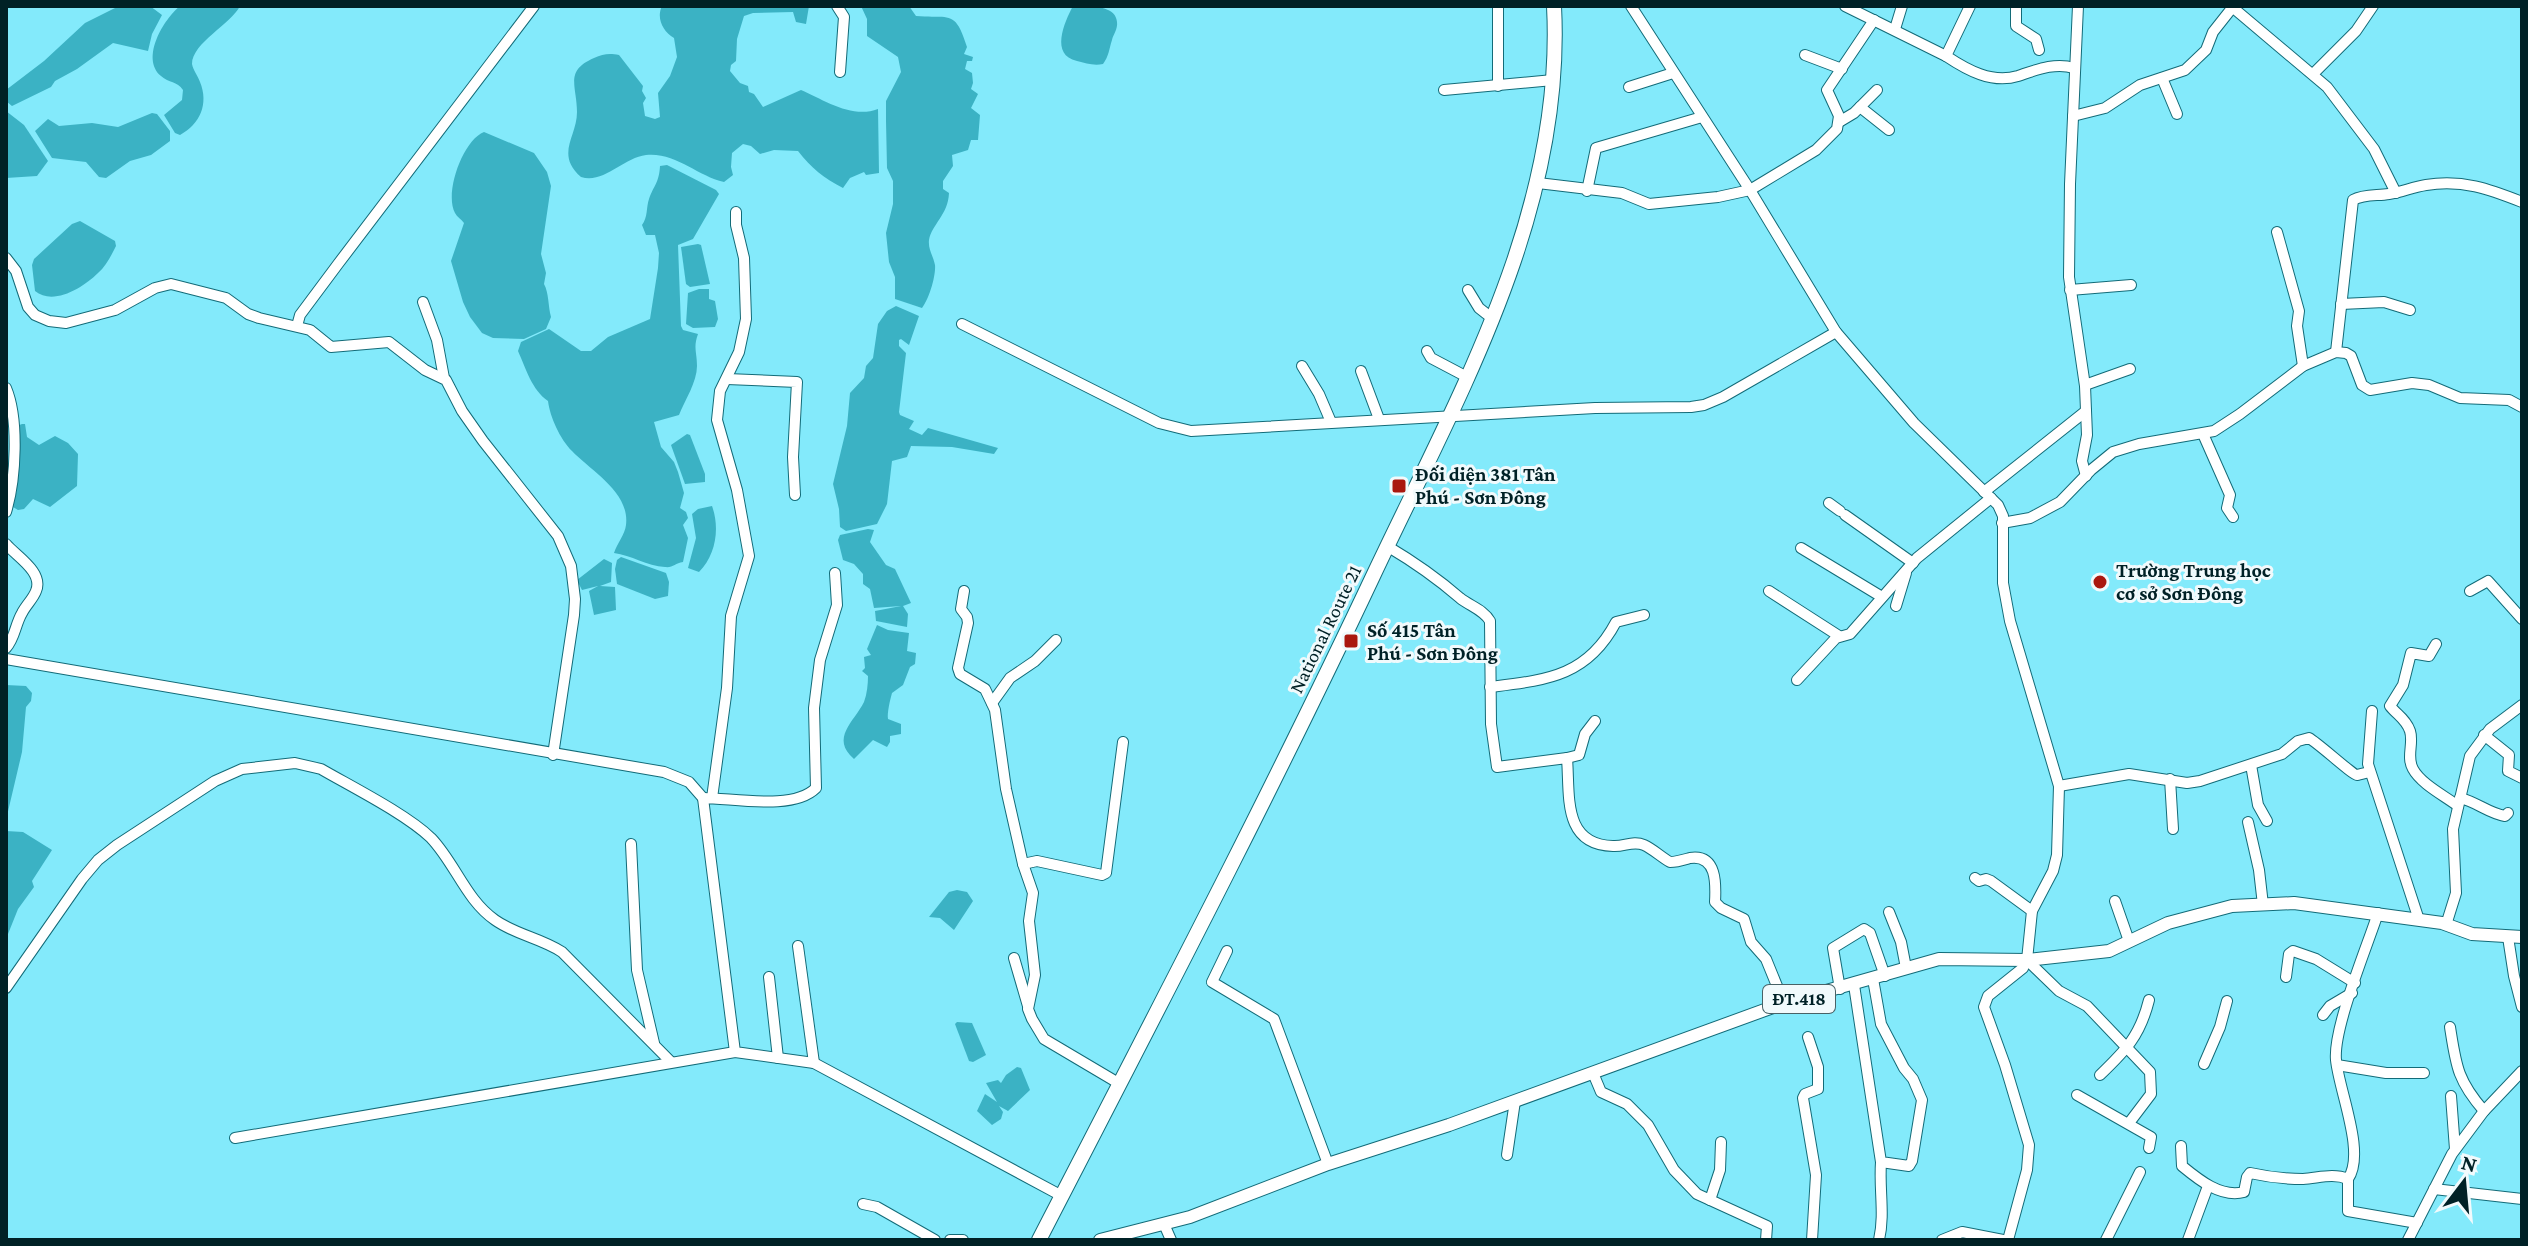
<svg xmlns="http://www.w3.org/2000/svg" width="2528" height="1246" viewBox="0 0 2528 1246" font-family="'Crimson Pro',serif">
	<rect width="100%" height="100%" fill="#83eafb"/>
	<g fill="#3bb2c4">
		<path d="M119,6h31l12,9 -10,19 -4,17 -35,-8 -36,26 -22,12 -4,6 -39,19 -6,-5v-11l38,-29 41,-38z"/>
		<path d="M180,6h60c-9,18 -48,37 -48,58 1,6 6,12 8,18 9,22 0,42 -20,53l-5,-2 -11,-18 18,-15 1,-10c-6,-9 -14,-7 -22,-14 -21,-18 3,-57 19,-70z"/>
		<path d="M662,6h147l-3,18 -10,-2 -3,-10 -40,1 -9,3 -7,23 -1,22 -5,4 -1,6 10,12 8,3 1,6 5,2 9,13 38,-17c23,10 51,29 77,19l1,64 -13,2 -2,-3 -14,6 -7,10c-19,-10 -32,-20 -45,-37l-24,-1 -14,4 -9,-8 -8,-2 -11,9 -1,14 2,8 -9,7c-27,-6 -48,-30 -78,-27 -23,3 -42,29 -65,22 -26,-23 -4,-40 -4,-65 0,-26 -13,-41 17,-54 9,-4 15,-5 25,-3l24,31 -1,5 4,7 -3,5 2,13 10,3 5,-2 -2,-24 12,-17 7,-19 -3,-19c-11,-6 -18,-20 -12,-32z"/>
		<path d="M861,6h48l7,10c33,3 39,-8 51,31l-3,7 9,3 -1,4h-5l-2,8 7,4 1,10 -2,6 7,5 -7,14 9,7 -2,25h-7l-3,10 -16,5 1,11 -10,15v8l6,4c-1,22 -17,31 -20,47 -1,10 4,15 6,25 1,11 -6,34 -13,43l-27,-9v-22l-6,-15 -3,-29 7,-29v-23l-6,-13 -1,-47v-20l15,-29 -3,-15 -31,-21v-17z"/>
		<path d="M1073,6c13,0 43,-2 44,16 1,7 -4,13 -5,18 -3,9 -3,16 -9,24 -10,2 -17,-1 -26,-3 -27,-6 -13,-38 -4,-55z"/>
		<path d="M6,111l18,14 24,36 -11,15 -31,2z"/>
		<path d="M152,113l5,1 13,17v10l-19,14 -21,6 -24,17 -7,-1 -13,-15 -34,-4 -17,-27 13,-12 11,7 33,-3 26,4z"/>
		<path d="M484,132l50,21 13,19 4,14 -10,68 5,19 -2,11c5,9 4,22 7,33l-5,12 -22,10 -31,-1 -11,-5 -12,-16 -7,-15 -12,-41 13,-38c-3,-4 -7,-6 -9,-10 -11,-20 8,-73 29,-81z"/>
		<path d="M667,165l49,25 3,4 -26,45 -15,6 3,81 2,4 15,4c-5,14 -1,18 -1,32 0,16 -12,34 -18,49l-25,7 7,25 13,15 4,10 6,21 -4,15 6,4 2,6 -5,7 5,13 -5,24c-8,1 -10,6 -18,5 -18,-1 -34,-12 -51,-14 3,-9 11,-19 12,-28 4,-33 -35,-54 -54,-74 -12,-12 -22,-34 -24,-50 -16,-11 -22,-32 -30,-50l3,-9 28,-13 32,22h10l17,-14 42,-18 8,-51 1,-15 -4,-18h-9l-4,-10c6,-8 4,-17 7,-26 5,-14 10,-16 11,-33z"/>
		<path d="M80,221l35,20 1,5c-5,10 -10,20 -18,27 -15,15 -45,33 -63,18l-3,-26 2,-6 38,-35z"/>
		<path d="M698,244l3,1 9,39 -20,3 -4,-3 -5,-37z"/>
		<path d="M699,289h10v10l6,2 3,18 -3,8 -22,1 -7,-4 2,-31z"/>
		<path d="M896,306l23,10 -10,29 -8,-6 -2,1v6l7,7 -7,59 1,3 14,6 -5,8 13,6 6,-7 70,20 -4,6 -42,-7 -41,-1 -4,11 -15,4 -5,43 -10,20 -31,7 -6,-4 -1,-18 -6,-25 14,-58 3,-33 14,-15 2,-12 7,-8 5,-34 9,-13z"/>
		<path d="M22,424h3l2,13 12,8 16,-9 13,7 10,11 -1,32 -27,21 -17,-8 -9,10 -6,1 -5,-3 4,-18v-63z"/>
		<path d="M687,434l3,1 15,39v8l-20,2 -14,-39z"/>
		<path d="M712,506c8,22 4,49 -13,66l-11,-4 8,-30 -4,-24 6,-5z"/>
		<path d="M868,529l6,1 -4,12 16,23 9,4 16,34 -8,3 5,8 -1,13 -31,-6 -1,-10 26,-5 -27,2 -4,-19 -7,-5v-10l-9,-10 -11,-4 -5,-20 2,-5z"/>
		<path d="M621,557l45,16 3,9 -1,14 -13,3 -38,-15 -2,-15 2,-9z"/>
		<path d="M604,559l8,4 -1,19 -11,4 15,1 1,23 -22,5 -5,-24 9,-5 -16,4 -5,-10z"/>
		<path d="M877,625l11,5 21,3 -2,18 9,2 -1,11 -5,3 -7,18 -11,8c-2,7 -5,20 -4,26l13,5v10l-11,2v6l-3,5 -14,-7 -19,19c-24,-21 0,-37 10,-57 3,-8 4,-18 4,-26l-6,-5 3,-3 -1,-11 7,-2 -4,-6z"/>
		<path d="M6,685l20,1 6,7 -1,8 -5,6 -4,45 -16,68z"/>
		<path d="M6,831l17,1 29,18 -20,31 2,6 -16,22 -12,30z"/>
		<path d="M957,890l10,2 6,9 -19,29 -14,-12 -11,-1 20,-25z"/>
		<path d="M957,1022l15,1 14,32 -13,7 -4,-1 -14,-37z"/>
		<path d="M1017,1067l4,1 9,22 -22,21 -9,-5 4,6 -2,7 -9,6 -15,-14 8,-17 12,8 -11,-19 12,-3 3,3 5,-8z"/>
	</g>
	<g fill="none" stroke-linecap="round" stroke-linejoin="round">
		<g stroke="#136b78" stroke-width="12">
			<g id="minor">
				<path d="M837,6l7,11 -4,55"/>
				<path d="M1498,6v80"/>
				<path d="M1631,6l119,184 86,142 78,91 84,82 5,11v67l7,38 49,165 -2,69 -4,16 -21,40 -5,49 -4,8 -35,28 -4,11 21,58 24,80 -2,25 -19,70"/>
				<path d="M1845,6l101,50"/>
				<path d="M1970,6l-24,50c21,14 46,28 72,20 18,-6 37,-14 56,-8"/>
				<path d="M2016,6v20l20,13 3,11"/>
				<path d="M2078,6l-8,178 -1,93 16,109 2,49 -5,26 4,15"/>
				<path d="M2231,6l96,81 47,62 22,44"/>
				<path d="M1895,29l7,-23"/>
				<path d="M1805,55l37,14"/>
				<path d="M2313,74l43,-43 17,-25"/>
				<path d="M2162,78l15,36"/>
				<path d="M1629,87l44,-14"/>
				<path d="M1444,90l109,-10"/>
				<path d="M1860,107l29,23"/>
				<path d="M2073,116l32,-8 35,-23 45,-15 21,-20 7,-18 19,-24"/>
				<path d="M1839,122l15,-9 23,-23"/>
				<path d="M1538,183l84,10 27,11 69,-7 32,-7 66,-40 21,-21 2,-13 -12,-26 47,-70"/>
				<path d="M1587,191l9,-43 106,-31"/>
				<path d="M2277,232l22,79 -2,15 6,40"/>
				<path d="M6,258l10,13 12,36 7,8 14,6 17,2 49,-13 40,-22 16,-4 55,14 22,16 11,4 51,12 21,17 58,-5 36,28 21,10 16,31 21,30 75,95 13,30 4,33 -1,16 -21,140"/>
				<path d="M1468,290l11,18 14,11"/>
				<path d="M2070,290l61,-5"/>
				<path d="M423,302l14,38 7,38"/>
				<path d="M2341,304l43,-2 26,8"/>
				<path d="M962,324l197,99 32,8 404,-23 96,-1 13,-2 19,-8 113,-65"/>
				<path d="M297,326l3,-11 38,-51 196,-258"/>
				<path d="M1427,351l4,7 38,20"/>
				<path d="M2336,352l17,-152c11,-6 24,-4 36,-6 13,-2 24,-7 37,-9 36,-6 63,4 96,17"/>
				<path d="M1302,366l17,28 12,28"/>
				<path d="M1361,371l18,48"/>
				<path d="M727,379l70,3 -4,75 2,38"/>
				<path d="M2085,385l45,-16"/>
				<path d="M6,388c13,31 10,91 0,124"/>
				<path d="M2203,434l27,61 -3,13 6,9"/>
				<path d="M1984,492l102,-81"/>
				<path d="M1829,503l11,8"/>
				<path d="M1845,515l68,48"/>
				<path d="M2002,523l28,-5 30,-16 31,-32 22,-18 26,-8 75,-13 26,-17 63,-48 33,-14 10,1 5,3 11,29 8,5 42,-7 17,2 31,13 49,2 13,7"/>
				<path d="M6,544c10,12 38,28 30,47 -3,8 -10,14 -14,22 -7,12 -7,25 -16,35"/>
				<path d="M1387,546c27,16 50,32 73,52 10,8 24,12 30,23l1,103 6,43 70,-9c3,37 -5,87 46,88 11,1 20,-6 31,-1 9,4 17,12 26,17 7,0 13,-2 20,-4 27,-4 26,26 25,44l6,6 23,11 7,23 15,17 18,44"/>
				<path d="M1801,548l81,49"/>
				<path d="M835,573l2,32 -17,55 -6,48 2,80c-23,23 -83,10 -113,10l32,254 79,11 248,133"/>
				<path d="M964,591l-3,18 6,8 1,6 -10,45 2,6 25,15 10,21 11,79 17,75 10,29 -4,28 6,54 -7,34 4,10 12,20 76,45"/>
				<path d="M1769,591l70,45"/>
				<path d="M2470,591l18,-10 34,38"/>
				<path d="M1896,606l10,-33"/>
				<path d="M2436,644l-7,12 -18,-3 -8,32 -13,21c7,9 16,13 20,25 4,12 -4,26 3,38 8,15 32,27 45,37"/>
				<path d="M6,659l658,113 25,10 14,16"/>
				<path d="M1797,680l39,-42 14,-4 67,-76 74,-60"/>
				<path d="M1490,687c56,-7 97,-10 126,-65l28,-7"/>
				<path d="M992,703l18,-25 25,-17 21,-21"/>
				<path d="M2372,711l-4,53 51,156"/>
				<path d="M2484,735l25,20 -1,16 14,7"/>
				<path d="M1567,758l12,-3 6,-21 10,-13"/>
				<path d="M2251,765l7,40 9,16"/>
				<path d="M2170,779l3,50"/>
				<path d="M2059,786l70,-12 58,9 13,-2 82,-27 16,-13 11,-3c9,5 44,37 48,37 1,0 11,-3 13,-3"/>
				<path d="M712,798l15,-110 4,-72 18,-60 -12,-66 -20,-70 3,-29 19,-39 7,-33 -2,-61 -8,-33v-13"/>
				<path d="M2460,798c17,4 28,15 45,18l3,-3"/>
				<path d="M2248,822l11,48 4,35"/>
				<path d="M631,844l6,126 17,73"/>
				<path d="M1023,864l14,-3 65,14 4,-2 17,-131"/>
				<path d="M1975,878l4,3 7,-2 5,2 41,30"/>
				<path d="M2115,901l14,40"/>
				<path d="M1889,912l12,30 5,26"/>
				<path d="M2446,925l10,-32 -3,-64 17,-73 20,-27 32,-24"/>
				<path d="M2508,937l6,39 8,31"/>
				<path d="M798,946l16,117"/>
				<path d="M1227,951l-15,31 62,37 54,145"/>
				<path d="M1014,958l14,48"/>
				<path d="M2027,960l32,31 28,15 63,66 1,22 -22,29"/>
				<path d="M769,977l9,81"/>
				<path d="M2286,977l3,-23 4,-3 23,8 39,24"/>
				<path d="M1854,985l27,177 28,4 3,-5 10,-61 -9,-21 -9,-11 -23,-44 -8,-45"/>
				<path d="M6,988l76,-109 16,-19 19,-15 98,-64 27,-12 53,-6 26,6c31,18 85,45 110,69 24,25 35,62 64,82 21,15 46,18 67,32l109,110"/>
				<path d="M1840,989l-7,-41 31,-19 6,4 15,43"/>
				<path d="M2323,1015l7,-9 22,-13"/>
				<path d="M2450,1027c6,38 7,53 34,84"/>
				<path d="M1808,1037l10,30v22l-13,5 -2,4 13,77 -4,65"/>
				<path d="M2204,1064l16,-37 7,-26"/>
				<path d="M2337,1065l49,8h38"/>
				<path d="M1593,1073l8,19 26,12 21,21 26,45 23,24 70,32 -1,14"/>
				<path d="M2100,1075c26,-25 40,-39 49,-75"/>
				<path d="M2077,1095l74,42 -2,11"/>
				<path d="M2451,1096l4,53"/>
				<path d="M235,1138l500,-86"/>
				<path d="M2181,1146l1,20c17,14 39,32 62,26l3,-15 3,-4c18,4 34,6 53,6 16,-1 30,-6 45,0 18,-26 -9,-88 -12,-119 -3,-32 31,-113 42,-147"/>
				<path d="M1507,1155l8,-54"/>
				<path d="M2348,1179v32l69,12"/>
				<path d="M2434,1189l88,10"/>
				<path d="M1710,1200l10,-30 1,-28"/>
				<path d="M863,1204l14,3 58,33"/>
				<path d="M1164,1224l7,16"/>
				<path d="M950,1240h13"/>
				<path d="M1879,1240c6,-26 0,-50 2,-78"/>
				<path d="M1942,1240l20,-8 41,8"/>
				<path d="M2106,1240l34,-68"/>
				<path d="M2188,1240l20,-54"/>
				<path d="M2408,1240l44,-86 32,-43 38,-40"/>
			</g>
		</g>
		<g stroke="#136b78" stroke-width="14">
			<path id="major" d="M1100,1240l90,-23 138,-53 121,-39 335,-122 155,-44 88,1 82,-9 59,-28 64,-17 62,-3 148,20 30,11 50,3"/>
		</g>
		<g stroke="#136b78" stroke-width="16">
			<path id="highway" d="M1039,1240c114,-221 229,-441 335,-666 85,-180 191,-363 180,-568"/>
		</g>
		<use href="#minor" stroke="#fff" stroke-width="10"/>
		<use href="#major" stroke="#fff" stroke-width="12"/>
		<use href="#highway" stroke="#fff" stroke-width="14"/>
	</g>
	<g fill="#aa180f" stroke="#f1fafc" stroke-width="3">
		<rect x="1391" y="478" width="16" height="16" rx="4"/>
		<circle cx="2100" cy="582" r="8"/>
		<rect x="1343" y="633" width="16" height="16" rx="4"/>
	</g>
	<g text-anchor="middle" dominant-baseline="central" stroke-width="6" stroke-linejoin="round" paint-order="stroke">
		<rect fill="#f1fafc" stroke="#486266" stroke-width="2" x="1763" y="985" width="72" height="28" rx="6"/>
		<g font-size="18" font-weight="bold" fill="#002126">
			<text x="1799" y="999">ĐT.418</text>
		</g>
		<g font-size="20" font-weight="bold" fill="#002126" stroke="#f1fafc" text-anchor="start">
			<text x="1415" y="474">Đối diện 381 Tân<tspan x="1415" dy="23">Phú - Sơn Đông</tspan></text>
			<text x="2116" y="570">Trường Trung học<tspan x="2116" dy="23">cơ sở Sơn Đông</tspan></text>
			<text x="1367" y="630">Số 415 Tân<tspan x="1367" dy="23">Phú - Sơn Đông</tspan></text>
		</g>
		<g font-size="20" fill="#002126" stroke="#f1fafc">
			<text transform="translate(1325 629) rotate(-64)">National Route 21</text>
		</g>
	</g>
	<rect width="2528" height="1246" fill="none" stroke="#002126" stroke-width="16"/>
	<g transform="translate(2464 1182) rotate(16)" stroke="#f1fafc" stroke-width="6" paint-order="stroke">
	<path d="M0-6L14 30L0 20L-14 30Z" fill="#002126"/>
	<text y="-12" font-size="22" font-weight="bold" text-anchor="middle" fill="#002126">N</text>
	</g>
</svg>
